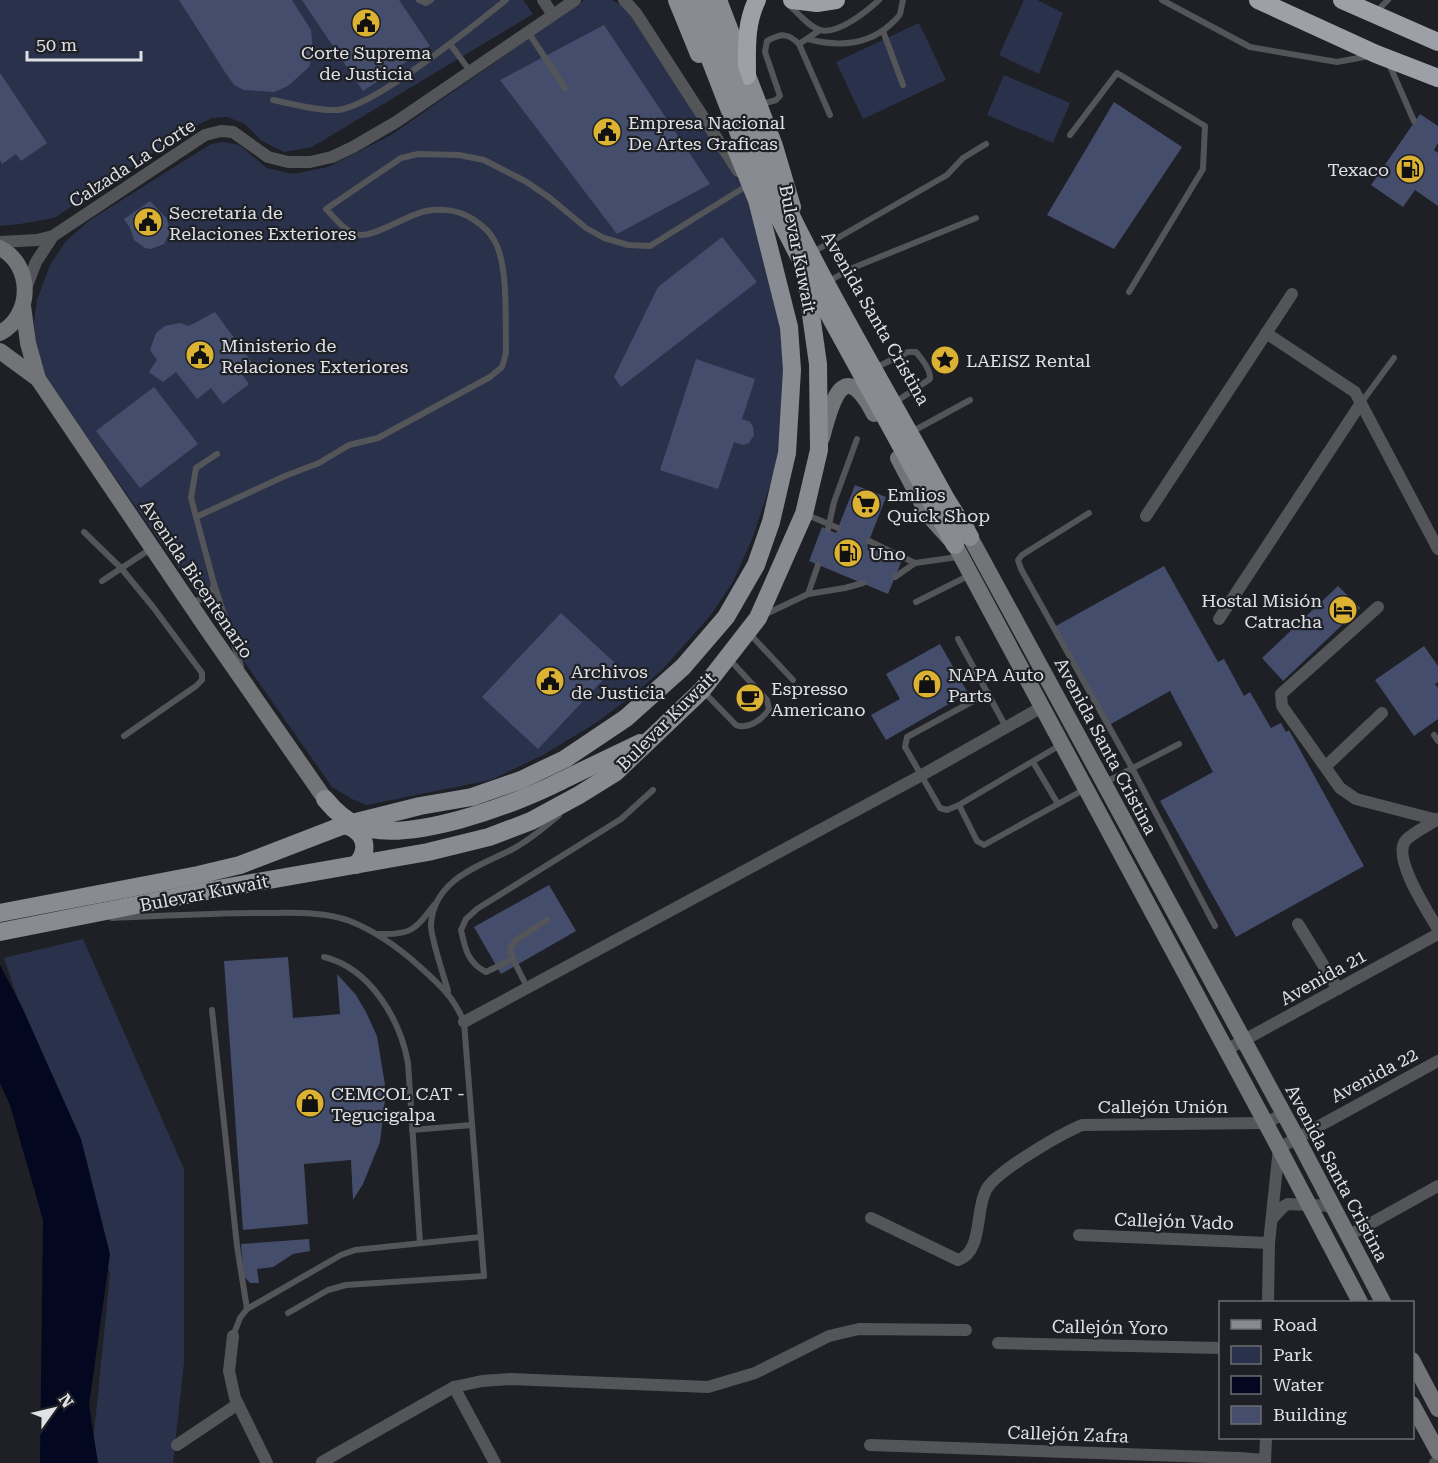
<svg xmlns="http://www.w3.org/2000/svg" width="1438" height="1463" viewBox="0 0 1438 1463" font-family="'Roboto Serif',serif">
	<rect width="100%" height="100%" fill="#1e2025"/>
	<g fill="#2a324b">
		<path d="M0,0h523l10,14 -221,133 -28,5 -22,-11 -17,-17 -18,-7 -15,1 -21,10 -137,90 -34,6 -20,2z"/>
		<path d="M584,0h28l13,7 127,194 29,124 4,70 -10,75 -22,67 -20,45 -23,34 -48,54 -30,26 -36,27 -53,32 -52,25 -124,25 -13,-5 -22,-13 -283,-404 -12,-26 -3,-35 3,-22 13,-35 16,-24 24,-21 121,-76 13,-2 15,3 28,23 26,6 35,-7 63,-32z"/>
		<path d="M1024,0h13l26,13 -24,61 -40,-19z"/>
		<path d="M919,23l27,57 -83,39 -27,-57z"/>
		<path d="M1004,75l66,28 -17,40 -66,-28z"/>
		<path d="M83,939l101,230v194l-11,100h-82l19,-189 -106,-316z"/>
	</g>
	<path fill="#03071f" d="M0,965l22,42 59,132 29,115 -21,151 9,58h-58l3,-243 -33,-115 -10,-22z"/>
	<g fill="#444e6c">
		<path d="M179,0h113l19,30 2,21 -4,16 -21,19 -14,6 -30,-2 -10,-5 -9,-13z"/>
		<path d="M302,0h97l31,46 -67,45z"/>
		<path d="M604,25l106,159 -93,50 -117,-154z"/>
		<path d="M0,73l47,70 -26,18 -5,-7 -14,10 -2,-4z"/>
		<path d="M1114,102l68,45 -68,102 -67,-34z"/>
		<path d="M1420,114l18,12v17l-4,7 4,3v53l-23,-16 -12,17 -32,-22z"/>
		<path d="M150,201l17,18 3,13 -6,12 -13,5 -6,-1 -11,-8 -4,-12 -6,-9z"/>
		<path d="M722,237l35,45 -136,105 -7,-10 44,-90z"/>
		<path d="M215,312l38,52 -13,8 9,12 -26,20 -12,-16 -14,11 -21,-27 -13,10 -14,-10 8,-12 -7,-10 6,-17 9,-7 15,-3 9,3z"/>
		<path d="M696,359l59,20 -13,40 8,3 3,5 1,8 -5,8 -6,2 -9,-3 -16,47 -58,-19z"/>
		<path d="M154,387l44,57 -58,44 -44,-57z"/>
		<path d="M855,485l31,12 -19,49 35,14 -14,34 -79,-33 13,-34 14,6z"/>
		<path d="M1164,566l54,96 6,-3 20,37 6,-4 21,36 10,-5 5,9 3,-2 75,136 -128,71 -76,-136 53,-29 -43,-81 -61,34 -55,-98z"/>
		<path d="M1338,586l22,22 -77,73 -21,-23z"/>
		<path d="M561,613l56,52 -79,84 -56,-52z"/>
		<path d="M940,644l28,49 -82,47 -15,-25 29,-16 -14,-25z"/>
		<path d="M1424,646l14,20v16l-3,2 3,4v31l-24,17 -39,-56z"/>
		<path d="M747,688l12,13 -6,6 -12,-13z"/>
		<path d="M549,885l27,46 -75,43 -27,-47z"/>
		<path d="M288,957l5,61 47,-4 -3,-40 19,21 10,17 11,24 9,55 -6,51 -17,42 -10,16 -2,-40 -47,4 4,60 -65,6 -19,-269z"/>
		<path d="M309,1239l1,12 -17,3 -20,13 -16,2 2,14h-9l-6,-7 -3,-32z"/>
	</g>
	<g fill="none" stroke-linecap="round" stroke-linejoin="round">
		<g stroke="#545558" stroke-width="6">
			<path d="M419,0l7,3 5,-3"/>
			<path d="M1162,0l88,47 87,15 32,-6"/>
			<path d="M790,6c8,7 19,21 30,24 18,5 47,-19 59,-30"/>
			<path d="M1376,12l12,-12"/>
			<path d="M883,31l20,54"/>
			<path d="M528,32l37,56"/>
			<path d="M808,39c30,8 59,7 83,-15 3,-3 7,-6 9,-10 1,-4 2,-10 3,-14"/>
			<path d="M450,44l20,27"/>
			<path d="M799,44l31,71"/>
			<path d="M1389,64l25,57"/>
			<path d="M273,100c20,4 43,11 63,10 34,0 140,-86 170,-110"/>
			<path d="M759,105l17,-5 4,-4 -15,-44 2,-11c14,-7 20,-9 32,3l21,-14"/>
			<path d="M1070,135l47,-62 88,53 -2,43 -74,123"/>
			<path d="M815,251l132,-76 16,-17 23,-14"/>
			<path d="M831,280l19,-11 126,-51"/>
			<path d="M881,365l27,-13h8c6,7 15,18 14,27l-30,20"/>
			<path d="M1361,403l33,-45"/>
			<path d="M917,429l53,-29"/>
			<path d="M217,454l-21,14 -5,30 23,86 27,82"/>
			<path d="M1089,513l-67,42 -4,5 3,9 111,199 83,158"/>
			<path d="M805,514l33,14"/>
			<path d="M196,517l89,-41 34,-13 30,-18 29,-7 112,-61 12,-10 4,-14c-1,-29 3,-89 -12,-113 -5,-10 -14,-16 -23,-22 -13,-8 -30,-10 -45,-7 -19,4 -48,24 -64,24 -14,1 -27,-17 -36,-26l75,-51 17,-4 41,1 25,5 41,21 25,17 36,30 18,10 24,7 22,1 98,-61"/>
			<path d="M828,529l6,-27 23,-63"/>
			<path d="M84,532l37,36 32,39 49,66v7l-6,6 -72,50"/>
			<path d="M869,541l46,22"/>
			<path d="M895,577l20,-14 43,-6"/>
			<path d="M102,581l50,-33"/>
			<path d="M808,594l10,-29"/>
			<path d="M190,600c12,2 21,-4 24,-16"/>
			<path d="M916,602l54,-27"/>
			<path d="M764,615l44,-21 37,-6 18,-5"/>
			<path d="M748,632l45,48"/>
			<path d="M958,639l48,88"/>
			<path d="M703,691l33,34c12,5 27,-6 33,-16l-2,-9 -37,-40"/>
			<path d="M1434,735l4,6"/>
			<path d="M1062,744l-103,61 18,36 7,4 101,-56"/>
			<path d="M1033,762l25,42"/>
			<path d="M1104,783l75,-39"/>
			<path d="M959,805l-12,5 -7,-2 -35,-61 2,-10 81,-44"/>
			<path d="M112,918c51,-2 101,-5 152,-5 29,0 59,-2 86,8 27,11 48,26 69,45 21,19 34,30 45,56l20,254 -138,9 -18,5 -40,23"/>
			<path d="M379,934c32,1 36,-4 55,-29"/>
			<path d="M324,957c46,11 76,62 84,106l12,180"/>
			<path d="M513,959l-27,13c-18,-9 -21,-23 -25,-42l5,-11 11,-10 144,-90 32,-29"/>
			<path d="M527,987l-14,-28 -3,-10 6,-9 31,-20"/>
			<path d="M448,991c-4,-15 -18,-55 -17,-67 3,-44 46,-57 80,-74 17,-9 33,-22 48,-35"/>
			<path d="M212,1010l25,236 10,63"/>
			<path d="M412,1130l60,-5"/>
			<path d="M233,1336l7,-18 7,-9 94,-54 14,-5 126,-13"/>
		</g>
		<g stroke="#545558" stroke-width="12">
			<path d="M543,0l10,15"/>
			<path d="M624,0l12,13 102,158"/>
			<path d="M0,242l37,-2 16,-4"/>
			<path d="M26,288l10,-26 17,-26 152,-101 16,-4 12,1 35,25 20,5h22l22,-5 21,-10 43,-25 179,-122"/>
			<path d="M1266,333l89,59 83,157"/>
			<path d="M1146,516l146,-222"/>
			<path d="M1378,607l-97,87 1,12 58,82 16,11 81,21"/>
			<path d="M1219,619l142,-216"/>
			<path d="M1326,766l56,-53"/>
			<path d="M1438,819c-9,6 -24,13 -32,21 -15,17 22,72 32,89"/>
			<path d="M1298,924l40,65"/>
			<path d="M464,1022l458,-247 120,-68"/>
			<path d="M1226,1050l212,-116"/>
			<path d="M871,1218l87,42c25,-8 17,-49 28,-70 10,-19 75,-56 96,-65l183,-2 19,-9"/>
			<path d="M1272,1219l11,-12 5,-3 44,2"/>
			<path d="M1079,1235l190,8"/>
			<path d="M1348,1236l90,-50"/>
			<path d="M1268,1302l1,-59 10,-95 159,-87"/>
			<path d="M233,1336l-4,35 6,27 32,65"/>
			<path d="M998,1343l222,5"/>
			<path d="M454,1387l41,76"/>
			<path d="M177,1445l61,-41"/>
			<path d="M870,1445l369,13 26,2"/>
			<path d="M322,1462l132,-75 28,-6 28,-2 198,8 47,-14 74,-37 30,-7 107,1"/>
			<path d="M1265,1463l1,-25"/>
			<path d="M1435,1463l3,-1"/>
		</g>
		<g stroke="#727478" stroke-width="16">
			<path d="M0,248c33,17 33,67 0,85"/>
			<path d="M23,306l5,37 10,36 169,250 118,170"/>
			<path d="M0,351l38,28"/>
			<path d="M822,438c9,-34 21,-84 52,-24"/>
			<path d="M898,458l30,57 27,30 324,603 81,154"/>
			<path d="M966,526l4,11 327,601 86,164"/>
			<path d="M1412,1360l26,49"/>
			<path d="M1412,1404l26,48"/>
		</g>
		<g stroke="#888b91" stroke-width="18">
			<path d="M677,0l22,54"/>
			<path d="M718,0l56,146 18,61"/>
			<path d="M946,499l24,38"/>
			<path d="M934,506l21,39"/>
			<path d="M561,781l79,-38"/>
			<path d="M344,825c21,5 27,24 12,40"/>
			<path d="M0,913l198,-38 42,-10 104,-40 76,-19 52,-9 49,-17 44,-21 61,-41 57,-51 43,-50 30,-52 15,-43 16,-69 5,-83 -3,-43 -32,-127 -21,-51"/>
			<path d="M0,932l212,-42 216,-38 61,-15 42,-16 48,-26 37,-23 86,-82 56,-72 46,-104 15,-64 -1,-86 -13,-92"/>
		</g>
		<g stroke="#9da0a7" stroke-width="18">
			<path d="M792,0l25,3 19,-3"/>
			<path d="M1258,0l118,54 62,24"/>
			<path d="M1342,0l96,42"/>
			<path d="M747,76c0,-26 -2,-52 10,-76"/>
		</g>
		<g stroke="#888b91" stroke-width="18">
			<path d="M687,0l61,157 79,154 107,195"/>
			<path d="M705,0c18,51 35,104 57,154 52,117 122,232 184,345"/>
			<path d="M325,799c9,11 19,21 32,26 48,21 159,-21 204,-44"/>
		</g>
	</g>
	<defs>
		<g id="civic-disc" transform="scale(1.5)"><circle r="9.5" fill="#dcb233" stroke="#1e2025"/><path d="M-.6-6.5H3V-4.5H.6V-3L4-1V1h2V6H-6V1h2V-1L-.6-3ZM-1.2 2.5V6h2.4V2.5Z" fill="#111"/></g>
		<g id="fuel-disc" transform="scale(1.5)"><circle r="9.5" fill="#dcb233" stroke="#1e2025"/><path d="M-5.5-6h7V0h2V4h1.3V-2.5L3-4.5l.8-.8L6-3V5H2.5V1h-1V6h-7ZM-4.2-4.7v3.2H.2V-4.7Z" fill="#111"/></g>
		<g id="sight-disc" transform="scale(1.5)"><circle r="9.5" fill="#dcb233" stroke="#1e2025"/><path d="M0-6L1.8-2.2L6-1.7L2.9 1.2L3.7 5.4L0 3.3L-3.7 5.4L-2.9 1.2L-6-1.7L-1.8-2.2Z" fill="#111"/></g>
		<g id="supermarket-disc" transform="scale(1.5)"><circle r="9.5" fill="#dcb233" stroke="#1e2025"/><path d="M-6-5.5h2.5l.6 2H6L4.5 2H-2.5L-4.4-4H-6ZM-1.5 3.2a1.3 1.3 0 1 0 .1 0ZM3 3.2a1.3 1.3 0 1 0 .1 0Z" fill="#111"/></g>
		<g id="hotel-disc" transform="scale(1.5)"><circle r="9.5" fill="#dcb233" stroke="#1e2025"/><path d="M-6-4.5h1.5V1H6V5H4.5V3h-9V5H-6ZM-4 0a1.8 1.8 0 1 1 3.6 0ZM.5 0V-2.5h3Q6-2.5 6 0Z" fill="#111"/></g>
		<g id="shop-disc" transform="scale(1.5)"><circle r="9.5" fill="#dcb233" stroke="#1e2025"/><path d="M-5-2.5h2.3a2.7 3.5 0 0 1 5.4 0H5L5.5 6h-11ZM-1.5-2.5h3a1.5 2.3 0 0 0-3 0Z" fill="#111"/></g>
		<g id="cafe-disc" transform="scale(1.5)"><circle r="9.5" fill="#dcb233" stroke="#1e2025"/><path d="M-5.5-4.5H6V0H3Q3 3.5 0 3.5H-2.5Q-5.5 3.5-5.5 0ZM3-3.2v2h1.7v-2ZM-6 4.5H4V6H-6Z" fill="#111"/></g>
	</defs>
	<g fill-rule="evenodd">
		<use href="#civic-disc" x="366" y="23"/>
		<use href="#civic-disc" x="607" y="132"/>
		<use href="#fuel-disc" x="1410" y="169"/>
		<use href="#civic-disc" x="148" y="222"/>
		<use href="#civic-disc" x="200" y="355"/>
		<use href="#sight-disc" x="945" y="360"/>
		<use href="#supermarket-disc" x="866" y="504"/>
		<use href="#fuel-disc" x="848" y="553"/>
		<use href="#hotel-disc" x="1343" y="610"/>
		<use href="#civic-disc" x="550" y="681"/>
		<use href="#shop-disc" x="927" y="684"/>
		<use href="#cafe-disc" x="750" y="698"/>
		<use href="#shop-disc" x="310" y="1103"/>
	</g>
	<g text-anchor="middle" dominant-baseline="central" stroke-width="4.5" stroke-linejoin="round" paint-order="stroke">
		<g font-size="18" fill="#dfe1e4" stroke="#1e2025" text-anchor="start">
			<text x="366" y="52" text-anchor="middle">Corte Suprema<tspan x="366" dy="21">de Justicia</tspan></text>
			<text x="628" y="122">Empresa Nacional<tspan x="628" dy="21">De Artes Graficas</tspan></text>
			<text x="1389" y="169" text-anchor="end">Texaco</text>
			<text x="169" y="212">Secretaría de<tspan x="169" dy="21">Relaciones Exteriores</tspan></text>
			<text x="221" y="345">Ministerio de<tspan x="221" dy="21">Relaciones Exteriores</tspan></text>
			<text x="966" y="360">LAEISZ Rental</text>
			<text x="887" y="494">Emlios<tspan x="887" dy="21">Quick Shop</tspan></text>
			<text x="869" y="553">Uno</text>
			<text x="1322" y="600" text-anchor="end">Hostal Misión<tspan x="1322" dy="21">Catracha</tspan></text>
			<text x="571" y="671">Archivos<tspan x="571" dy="21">de Justicia</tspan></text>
			<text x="948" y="674">NAPA Auto<tspan x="948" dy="21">Parts</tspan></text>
			<text x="771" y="688">Espresso<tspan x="771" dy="21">Americano</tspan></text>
			<text x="331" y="1093">CEMCOL CAT -<tspan x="331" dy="21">Tegucigalpa</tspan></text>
		</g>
		<g font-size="18" fill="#dfe1e4" stroke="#1e2025">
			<text transform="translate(132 163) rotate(-33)">Calzada La Corte</text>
			<text transform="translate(798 249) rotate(79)">Bulevar Kuwait</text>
			<text transform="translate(876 318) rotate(60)">Avenida Santa Cristina</text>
			<text transform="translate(197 579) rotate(56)">Avenida Bicentenario</text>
			<text transform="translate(666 721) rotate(-45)">Bulevar Kuwait</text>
			<text transform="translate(1106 746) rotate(62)">Avenida Santa Cristina</text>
			<text transform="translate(204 893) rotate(-11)">Bulevar Kuwait</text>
			<text transform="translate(1323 977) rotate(-29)">Avenida 21</text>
			<text transform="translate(1374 1075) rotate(-28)">Avenida 22</text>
			<text x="1163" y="1106">Callejón Unión</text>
			<text transform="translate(1337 1173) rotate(62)">Avenida Santa Cristina</text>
			<text transform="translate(1174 1221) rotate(2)">Callejón Vado</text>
			<text transform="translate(1110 1327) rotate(1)">Callejón Yoro</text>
			<text transform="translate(1068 1434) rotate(2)">Callejón Zafra</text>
		</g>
	</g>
	<rect x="1219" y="1301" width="195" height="138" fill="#1e2025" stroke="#6b6d71" stroke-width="1.5"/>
	<rect x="1231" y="1320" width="30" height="9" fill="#888b91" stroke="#6b6d71" stroke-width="1.5"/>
	<text x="1273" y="1331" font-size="18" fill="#dfe1e4">Road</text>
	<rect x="1231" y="1346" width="30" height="18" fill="#2a324b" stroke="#6b6d71" stroke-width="1.5"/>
	<text x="1273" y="1361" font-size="18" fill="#dfe1e4">Park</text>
	<rect x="1231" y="1376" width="30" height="18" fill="#03071f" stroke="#6b6d71" stroke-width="1.5"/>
	<text x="1273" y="1391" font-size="18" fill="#dfe1e4">Water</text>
	<rect x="1231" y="1406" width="30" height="18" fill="#444e6c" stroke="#6b6d71" stroke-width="1.5"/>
	<text x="1273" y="1421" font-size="18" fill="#dfe1e4">Building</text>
	<g transform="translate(54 1409) rotate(56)" stroke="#1e2025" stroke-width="4.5" paint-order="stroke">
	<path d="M0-4.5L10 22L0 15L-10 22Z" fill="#dfe1e4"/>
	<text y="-9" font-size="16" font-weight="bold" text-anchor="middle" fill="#dfe1e4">N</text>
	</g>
	<path d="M27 51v9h114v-9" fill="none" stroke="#dfe1e4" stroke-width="3"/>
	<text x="36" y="51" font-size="18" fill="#dfe1e4" stroke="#1e2025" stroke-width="4.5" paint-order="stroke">50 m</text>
</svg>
